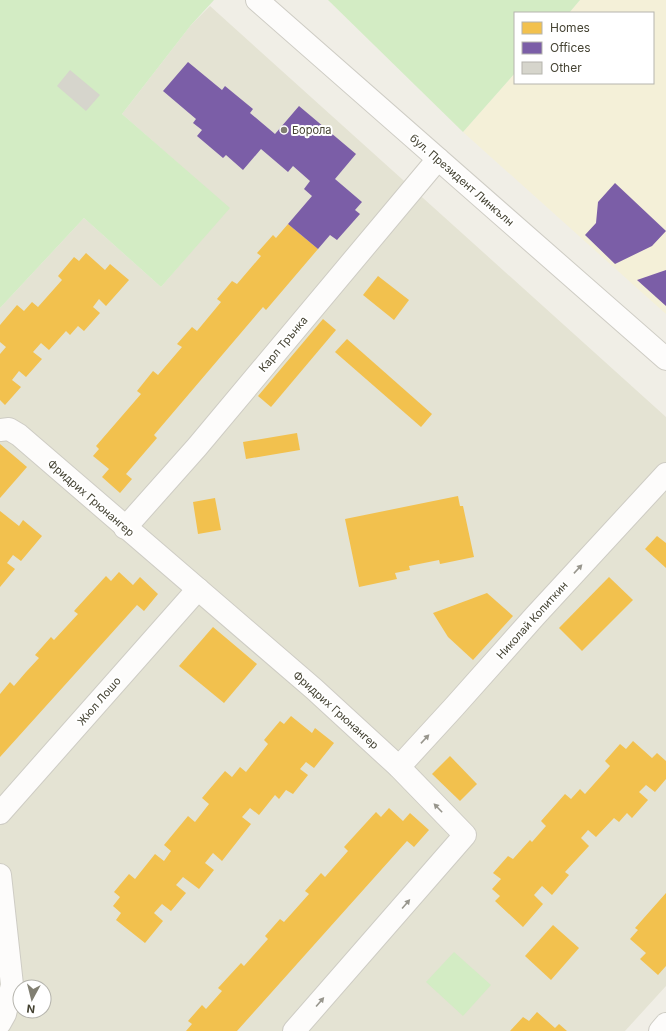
<svg xmlns="http://www.w3.org/2000/svg" width="666" height="1031" viewBox="0 0 666 1031" font-family="Inter,sans-serif">
	<rect width="100%" height="100%" fill="#f0eee6"/>
	<path fill="#e4e3d3" fill-rule="evenodd" d="M210,6l456,411v569l-41,45h-625v-723l84,-90 77,69 68,-79 -107,-94 69,-89zM20,987h24v24h-24z"/>
	<path fill="#f4f0d8" d="M580,0h86v314l-203,-182 52,-59v10h138v-70h-84z"/>
	<g fill="#d3ecc4">
		<path d="M0,0h214l-23,25 -69,89 108,94 -69,79 -77,-69 -84,90z"/>
		<path d="M328,0h252l-11,13h-54v60l-52,59z"/>
		<path d="M454,952l37,33 -28,31 -37,-34z"/>
	</g>
	<g fill="#f2c14e">
		<path d="M288,224l30,25 -52,61 -3,-3 -109,128 3,3 -31,36 6,5 -12,14 -18,-16 7,-8 -16,-13 6,-7 -3,-3 45,-52 -4,-3 16,-20 5,4 24,-28 -5,-3 15,-17 5,4 24,-29 -4,-3 15,-18 5,3 24,-28 -4,-3 16,-18 3,3z"/>
		<path d="M86,253l19,17 5,-6 19,16 -23,26 -7,-7 -6,8 7,6 -16,18 -6,-5 -8,9 -4,-4 -17,19 -8,-7 -8,9 9,7 -16,18 -7,-6 -7,9 9,7 -16,18 -5,-5v-46l6,-7 -6,-5v-17l17,-20 7,6 8,-9 6,5 24,-27 -4,-4 16,-19 5,4z"/>
		<path d="M378,276l31,24 -15,20 -31,-25z"/>
		<path d="M323,319l13,11 -65,77 -13,-11z"/>
		<path d="M347,339l85,75 -11,13 -86,-75z"/>
		<path d="M297,433l3,17 -54,9 -3,-17z"/>
		<path d="M0,444l27,23 -27,31z"/>
		<path d="M458,496l2,10h3l11,51 -34,7 -1,-4 -30,6 1,4 -15,3 2,6 -38,8 -14,-68z"/>
		<path d="M215,498l6,32 -23,4 -5,-32z"/>
		<path d="M0,511l19,15 4,-6 19,16 -21,25 -8,-6 -6,8 8,6 -15,18z"/>
		<path d="M657,536l9,7v25l-21,-19z"/>
		<path d="M119,572l14,13 7,-8 18,17 -14,17 -7,-6 -137,152v-63l10,-12 4,4 12,-14 13,-14 -4,-3 16,-18 3,3 24,-26 -4,-3 32,-35 5,5z"/>
		<path d="M609,577l24,23 -51,51 -23,-23z"/>
		<path d="M487,593l26,23 -40,44 -25,-23 -15,-24z"/>
		<path d="M213,627l44,37 -33,39 -45,-37z"/>
		<path d="M291,716l21,17 3,-5 19,15 -20,25 -8,-6 -6,7 8,6 -15,19 -7,-4 -7,9 -4,-4 -16,20 -9,-7 -8,9 9,7 -29,37 -9,-8 -8,10 9,7 -15,19 -16,-12 -7,8 10,8 -15,18 -9,-7 -8,9 9,8 -18,22 -29,-23 5,-7 -8,-7 7,-9 -6,-5 15,-18 6,5 20,-25 9,7 7,-10 -7,-6 24,-29 7,6 14,-18 -7,-6 23,-27 7,6 8,-10 6,5 22,-28 -4,-4 16,-19 4,3z"/>
		<path d="M633,741l19,17 5,-5 9,8v18l-11,13 -9,-7 -7,7 9,8 -16,18 -5,-5 -8,9 -5,-4 -18,19 -8,-7 -7,8 8,8 -24,26 4,3 -17,20 -10,-9 -8,9 9,9 -20,23 -28,-26 5,-5 -8,-7 9,-10 -8,-6 15,-17 5,3 17,-19 2,2 14,-16 -5,-5 24,-27 6,5 9,-10 5,5 25,-28 -5,-5 15,-17 6,5z"/>
		<path d="M450,756l27,28 -17,17 -28,-27z"/>
		<path d="M389,808l14,13 7,-8 19,17 -15,17 -7,-6 -170,190h-51l6,-7 -4,-3 14,-16 4,4 16,-18 -4,-3 23,-25 3,3 24,-27 -3,-3 15,-17 4,3 25,-28 -4,-3 16,-18 4,4 23,-26 -4,-4 32,-35 5,5z"/>
		<path d="M666,893v73l-8,9 -18,-16 6,-6 -16,-14 8,-9 -3,-2z"/>
		<path d="M553,925l26,23 -28,32 -26,-24z"/>
		<path d="M537,1012l18,16 4,-4 8,7h-57l13,-14 6,4z"/>
	</g>
	<g fill="#7b5ea7">
		<path d="M188,62l34,28 3,-4 28,23 -3,4 25,21 24,-28 57,48 -21,25 27,23 -7,8 5,4 -23,26 -7,-5 -12,14 -30,-25 24,-28 -8,-7 6,-8 -17,-15 -5,6 -27,-23 -18,21 -17,-15 -3,3 -26,-22 5,-6 -9,-7 3,-4 -33,-28z"/>
		<path d="M615,183l51,48 -14,15 -37,18 -30,-29 11,-12 2,-21z"/>
		<path d="M666,270v36l-29,-26z"/>
	</g>
	<path fill="#d6d5cc" d="M70,70l30,25 -14,16 -29,-25z"/>
	<g fill="none" stroke-linecap="round" stroke-linejoin="round">
		<g stroke="#ceccc4" stroke-width="24">
			<g id="minor">
				<path d="M257,0l409,359"/>
				<path d="M0,430l9,-1 10,6 295,254 85,78 66,68 -171,196"/>
				<path d="M125,528l72,-81 241,-288"/>
				<path d="M399,767l55,-60 81,-91 131,-142"/>
				<path d="M0,813l198,-224"/>
				<path d="M0,875l12,110 -7,29 -5,9"/>
				<path d="M660,1031l6,-7"/>
			</g>
		</g>
		<use href="#minor" stroke="#fdfcfb" stroke-width="22"/>
	</g>
	<defs><path id="oneway-solid" d="M-6-.8H1V-3.2L6.5 0L1 3.2V.8H-6Z"/></defs>
	<g fill="#98968d">
		<use href="#oneway-solid" transform="translate(578 569) rotate(-47)"/>
		<use href="#oneway-solid" transform="translate(425 739) rotate(-47)"/>
		<use href="#oneway-solid" transform="translate(438 808) rotate(-134)"/>
		<use href="#oneway-solid" transform="translate(406 904) rotate(-49)"/>
		<use href="#oneway-solid" transform="translate(320 1002) rotate(-49)"/>
	</g>
	<circle fill="#817f72" stroke="#fff" stroke-width="1.5" cx="284" cy="130" r="4"/>
	<g text-anchor="middle" dominant-baseline="central" stroke-width="4" stroke-linejoin="round" paint-order="stroke">
		<g font-size="11" fill="#454333" stroke="#fff" text-anchor="start">
			<text x="292" y="130">Борола</text>
		</g>
		<g font-size="11" fill="#454333" stroke="#fff">
			<text transform="translate(462 180) rotate(41)">бул. Президент Линкълн</text>
			<text transform="translate(283 344) rotate(-50)">Карл Трънка</text>
			<text transform="translate(91 498) rotate(41)">Фридрих Грюнангер</text>
			<text transform="translate(532 620) rotate(-48)">Николай Копиткин</text>
			<text transform="translate(99 701) rotate(-49)">Жюл Лошо</text>
			<text transform="translate(336 710) rotate(42)">Фридрих Грюнангер</text>
		</g>
	</g>
	<rect x="514" y="12" width="140" height="72" fill="#ffffff" stroke="#b5b4ad"/>
	<rect x="522" y="22" width="20" height="12" fill="#f2c14e" stroke="#b5b4ad"/>
	<text x="550" y="32" font-size="12" fill="#454333">Homes</text>
	<rect x="522" y="42" width="20" height="12" fill="#7b5ea7" stroke="#b5b4ad"/>
	<text x="550" y="52" font-size="12" fill="#454333">Offices</text>
	<rect x="522" y="62" width="20" height="12" fill="#d6d5cc" stroke="#b5b4ad"/>
	<text x="550" y="72" font-size="12" fill="#454333">Other</text>
	<g transform="translate(32 999) rotate(187)"><circle r="19" fill="#ffffff" stroke="#b5b4ad"/>
	<path d="M0-3L7 15L0 10L-7 15Z" fill="#817f72"/>
	<text y="-6" font-size="11" font-weight="bold" text-anchor="middle" fill="#454333">N</text>
	</g>
</svg>
